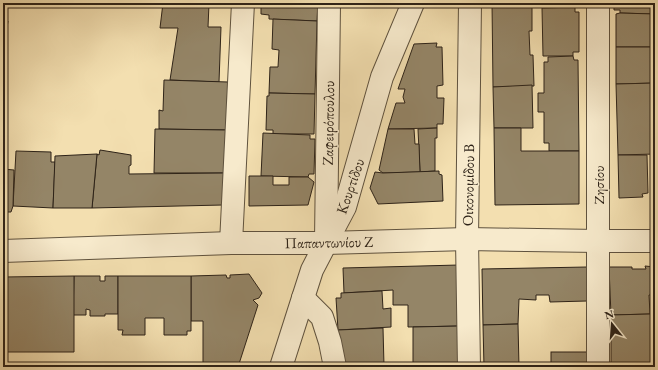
<svg xmlns="http://www.w3.org/2000/svg" width="658" height="370" viewBox="0 0 658 370" font-family="'EB Garamond',serif">
	<rect width="100%" height="100%" fill="#f3dfb0"/>
	<filter id="stains"><feTurbulence type="fractalNoise" baseFrequency=".005" numOctaves="4"/><feColorMatrix values="0 0 0 0 .2 0 0 0 0 .09 0 0 0 0 .02 0 0 0 .5 -.17"/></filter>
	<radialGradient id="worn" r=".72"><stop offset=".6" stop-color="#630" stop-opacity="0"/><stop offset="1" stop-color="#630" stop-opacity=".3"/></radialGradient>
	<g fill="#948567" stroke="#2e2318">
		<path d="M163,3l46,1 -1,23h13l-2,55 -49,-2 8,-52h-18z"/>
		<path d="M209,3h18v2l-18,-1z"/>
		<path d="M261,3h57l-1,18 -48,-2v-4l-8,-1z"/>
		<path d="M492,3h40v28h-3l1,24h3l1,31 -41,1z"/>
		<rect x="540" y="3" width="40" height="4"/>
		<path d="M614,3h38v11l-32,-1v-3h-6z"/>
		<rect x="652" y="3" width="3" height="11"/>
		<path d="M575,7v5h4v40h-6v4h-30l-1,-48z"/>
		<path d="M620,13l35,1v33h-39v-33z"/>
		<path d="M273,19l44,2 -2,73 -46,-1 1,-26h8l1,-17 -7,-1z"/>
		<path d="M3,20l5,1 -5,33z"/>
		<path d="M437,43l-1,4h6l1,38 -6,1v12h7l-1,26h-6v4l-49,1 8,-26h9l-2,-6 2,-8h-7l16,-45z"/>
		<path d="M616,47h39v36l-39,1z"/>
		<path d="M573,56l1,4h4l1,91h-30v-8h-5v-31h-6v-19h6v-31h4v-5z"/>
		<path d="M164,80l64,2 -2,48 -67,-1v-19l4,1z"/>
		<path d="M655,83v71l-37,1 -2,-71z"/>
		<path d="M532,85l1,43h-39l-1,-41z"/>
		<path d="M269,93l46,1 -1,40h-41v-4h-7l1,-34h2z"/>
		<path d="M437,128v10h-2v33l-15,1 -2,-43z"/>
		<path d="M494,128h27v23h58v53l-84,1z"/>
		<path d="M155,129l71,1 -1,43h-71z"/>
		<path d="M388,129h26l1,15h4l1,28 -37,1 -4,-3z"/>
		<path d="M263,133l47,2v4h5l-1,35h-5l-1,3 -47,-1z"/>
		<path d="M100,150l31,5v10l-2,1v8l96,-1 -2,32 -131,3 5,-54 2,1z"/>
		<path d="M16,151l35,1v10h4l-2,46 -40,-2z"/>
		<path d="M97,154l-5,54h-39l2,-52z"/>
		<path d="M618,155h29l1,38 -6,1 1,3 -24,1z"/>
		<path d="M3,169l11,1 -1,36 -2,6h-8z"/>
		<path d="M439,171v3l3,1 1,26 -65,3 -8,-16 5,-16 8,1z"/>
		<path d="M249,176h24v9h16v-8h19l6,5 -6,23 -59,1z"/>
		<path d="M459,265l1,61 -52,1v-22h-15v-15l-49,3 -1,-25z"/>
		<path d="M645,266l10,1v28h-6l1,19 -39,1 -2,-48h23v2h14z"/>
		<path d="M587,267v34l-37,1 -1,-7h-13v5l-17,-1 -1,25 -35,1 -1,-56z"/>
		<path d="M249,274l13,19 -3,5 -6,2 5,5 -20,62h-35v-46h-12v-45l35,-1 1,3h3v-3z"/>
		<path d="M74,276h26v5h5v-5h13v38h-13v2h-15v-6l-4,-1v6h-13z"/>
		<path d="M74,276v76h-71v-75z"/>
		<path d="M118,276h73v55h-4v4h-23v-17h-19v17h-23l1,-5h-5z"/>
		<path d="M382,291l1,18 8,-1v19l-53,3 -2,-32h5v-5z"/>
		<path d="M650,314h5v53h-44v-52z"/>
		<path d="M518,324l1,43h-35l-1,-42z"/>
		<path d="M460,326l1,41h-48v-40z"/>
		<path d="M383,328l1,38 -42,1 -4,-37z"/>
		<rect x="551" y="352" width="37" height="15"/>
		<path d="M384,366h15v1h-35z"/>
	</g>
	<g fill="none" stroke-linecap="round" stroke-linejoin="round">
		<g stroke="#5f523e" stroke-width="24">
			<g id="minor">
				<path d="M326,240l2,-155 1,-82"/>
				<path d="M231,243l12,-240"/>
				<path d="M3,251l228,-8h95l141,-4 131,2h57"/>
				<path d="M303,298l19,19 8,25 5,25"/>
				<path d="M281,367l22,-69 9,-28 14,-27 19,-36 37,-130 31,-74"/>
				<path d="M469,367l-2,-128 3,-236"/>
				<path d="M598,367v-364"/>
			</g>
		</g>
		<use href="#minor" stroke="#f7eacc" stroke-width="22"/>
	</g>
	<g text-anchor="middle" dominant-baseline="central" stroke-width="3" stroke-linejoin="round" paint-order="stroke">
		<g font-size="15" fill="#2e2318" stroke="#f7eacc">
			<text transform="translate(328 123) rotate(-89)">Ζαφειρόπουλου</text>
			<text transform="translate(468 185) rotate(-89)">Οικονομίδου Β</text>
			<text transform="translate(598 185) rotate(-90)">Ζησίου</text>
			<text transform="translate(350 186) rotate(-71)">Κουρτίδου</text>
			<text transform="translate(329 242) rotate(-1)">Παπαντωνίου Ζ</text>
		</g>
	</g>
	<rect width="658" height="370" fill="none" stroke="#f3dfb0" stroke-width="16"/>
	<rect x="4" y="4" width="650" height="362" fill="none" stroke="#2e2318" stroke-width="2"/>
	<rect x="8" y="8" width="642" height="354" fill="none" stroke="#2e2318"/>
	<g transform="translate(612 324) rotate(343)" stroke="#f7eacc" stroke-width="3" paint-order="stroke">
	<path d="M0-3L7 15L0 10L-7 15Z" fill="#2e2318"/>
	<text y="-6" font-size="11" font-weight="bold" text-anchor="middle" fill="#2e2318">N</text>
	</g>
	<rect width="100%" height="100%" filter="url(#stains)"/>
	<rect width="100%" height="100%" fill="url(#worn)"/>
</svg>
